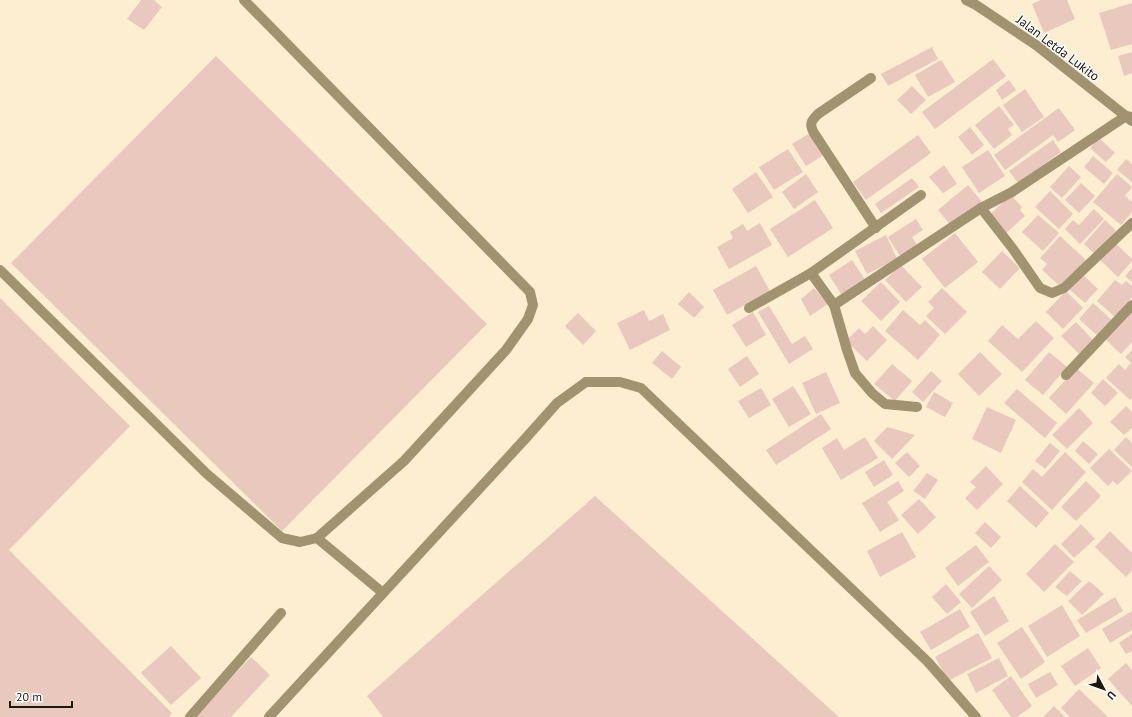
<svg xmlns="http://www.w3.org/2000/svg" width="1132" height="717" viewBox="0 0 1132 717" font-family="'PT Sans',sans-serif">
	<rect width="100%" height="100%" fill="#fdeed2"/>
	<g fill="#e9c8bd">
		<path d="M141,0h13l8,7 -18,23 -17,-11z"/>
		<path d="M1041,0h26l8,19 -31,14 -12,-29z"/>
		<path d="M1132,3v41l-21,6 -12,-37z"/>
		<path d="M932,47l6,12 -50,27 -7,-12z"/>
		<path d="M1132,52v21l-8,3 -6,-20z"/>
		<path d="M216,56l271,268 -205,207 -271,-268z"/>
		<path d="M993,59l13,17 -71,53 -13,-17z"/>
		<path d="M941,60l14,22 -27,15 -13,-22z"/>
		<path d="M1009,80l7,10 -14,10 -6,-10z"/>
		<path d="M912,86l14,14 -15,14 -14,-14z"/>
		<path d="M1025,89l19,28 -22,15 -19,-27z"/>
		<path d="M999,106l15,19 -6,4 4,6 -18,14 -19,-24z"/>
		<path d="M1059,108l16,22 -17,12 -5,-7 -48,35 -11,-15z"/>
		<path d="M970,127l14,18 -12,10 -14,-18z"/>
		<path d="M810,133l14,22 -18,11 -14,-22z"/>
		<path d="M918,135l13,18 -65,47 -13,-18z"/>
		<path d="M1099,138l16,15 -9,9 -16,-14z"/>
		<path d="M1053,140l8,12 -43,31 -9,-12z"/>
		<path d="M788,149l15,23 -29,18 -15,-23z"/>
		<path d="M988,150l17,26 -26,17 -17,-26z"/>
		<path d="M1093,156l20,17 -9,11 -20,-17z"/>
		<path d="M1126,159l6,5v18l-15,-12z"/>
		<path d="M944,165l13,19 -14,9 -14,-16z"/>
		<path d="M1069,166l12,11 -19,21 -12,-11z"/>
		<path d="M756,172l17,25 -25,16 -16,-24z"/>
		<path d="M806,174l12,18 -24,17 -12,-17z"/>
		<path d="M1117,174l15,13 -7,9 7,6v10l-11,13 -28,-23z"/>
		<path d="M912,178l7,9 -38,26 -6,-9z"/>
		<path d="M1081,183l14,13 -16,17 -14,-13z"/>
		<path d="M968,185l14,17 -30,25 -14,-17z"/>
		<path d="M1050,191l23,23 -14,15 -24,-22z"/>
		<path d="M1011,195l11,12 -2,3 5,6 -20,18 -17,-18z"/>
		<path d="M815,200l18,28 -45,29 -18,-28z"/>
		<path d="M1094,209l10,10 -24,25 -15,-15 8,-9 6,5z"/>
		<path d="M1038,215l21,18 -16,18 -21,-19z"/>
		<path d="M916,219l7,11 -11,7 7,11 -17,11 -14,-22z"/>
		<path d="M1105,220l11,11 -21,23 -11,-10z"/>
		<path d="M760,223l12,22 -43,24 -12,-22 16,-9 -3,-6 13,-8 4,7z"/>
		<path d="M955,233l23,29 -33,26 -23,-29z"/>
		<path d="M886,235l11,24 -30,15 -12,-23z"/>
		<path d="M1060,236l27,25 -25,27 -20,-18 5,-6 -7,-6z"/>
		<path d="M1115,243l17,16v2l-14,16 -18,-17z"/>
		<path d="M1002,251l18,17 -20,21 -18,-17z"/>
		<path d="M852,260l14,21 -23,16 -14,-22z"/>
		<path d="M901,265l21,22 -16,15 -21,-22z"/>
		<path d="M756,266l14,25 -43,24 -14,-25z"/>
		<path d="M1132,268v14l-7,-6z"/>
		<path d="M1083,275l15,14 -13,14 -16,-14z"/>
		<path d="M1115,280l7,5 4,-4 6,5v11l-17,20 -18,-16z"/>
		<path d="M881,282l19,20 -19,19 -20,-20z"/>
		<path d="M814,288l14,16 -18,12 -9,-17z"/>
		<path d="M942,288l25,24 -22,22 -19,-18 8,-8 -6,-6z"/>
		<path d="M1066,291l17,17 -20,21 -17,-17z"/>
		<path d="M689,292l15,15 -10,11 -16,-14z"/>
		<path d="M0,298l130,128 -121,124 163,163 -3,4h-169z"/>
		<path d="M1093,303l20,18 -14,16 -20,-18z"/>
		<path d="M769,306l23,38 13,-8 8,13 -24,15 -31,-52z"/>
		<path d="M1132,309v33l-11,12 -16,-15z"/>
		<path d="M644,310l5,11 14,-7 7,16 -40,20 -13,-27z"/>
		<path d="M903,310l17,15 5,-5 15,15 -22,25 -33,-29z"/>
		<path d="M753,312l13,23 -20,12 -14,-22z"/>
		<path d="M578,313l18,18 -13,14 -18,-19z"/>
		<path d="M1036,321l18,17 -32,34 -34,-31 14,-16 16,14z"/>
		<path d="M1076,322l17,18 -14,14 -18,-18z"/>
		<path d="M873,326l14,14 -20,21 -21,-20 13,-13 6,6z"/>
		<path d="M1132,350v48l-2,2 -24,-22 13,-14 6,6 6,-7 -6,-6z"/>
		<path d="M662,351l19,16 -9,12 -20,-16z"/>
		<path d="M980,352l22,22 -23,22 -21,-22z"/>
		<path d="M1049,352l18,15 -24,28 -18,-15z"/>
		<path d="M747,356l12,18 -19,13 -12,-18z"/>
		<path d="M892,364l20,17 -17,20 -21,-17z"/>
		<path d="M1076,368l18,15 -28,31 -17,-16z"/>
		<path d="M931,371l11,10 -19,21 -11,-10z"/>
		<path d="M826,372l14,31 -24,11 -14,-31z"/>
		<path d="M1103,379l15,14 -13,13 -14,-13z"/>
		<path d="M793,386l18,28 -22,13 -17,-28z"/>
		<path d="M761,388l10,17 -22,13 -11,-17z"/>
		<path d="M1017,389l40,34 -12,15 -41,-35z"/>
		<path d="M934,392l19,11 -8,14 -19,-10z"/>
		<path d="M1126,406l6,6v16l-8,7 -14,-13z"/>
		<path d="M987,407l29,13 -15,33 -29,-14z"/>
		<path d="M1079,408l14,15 -26,26 -15,-14z"/>
		<path d="M821,414l10,15 -55,36 -10,-15z"/>
		<path d="M887,427l28,8 -23,24 -18,-18z"/>
		<path d="M865,437l13,21 -37,22 -19,-32 15,-10 7,12z"/>
		<path d="M1126,437l6,6v24l-18,-17z"/>
		<path d="M1083,441l15,13 -9,10 -14,-13z"/>
		<path d="M1050,443l10,8 -15,18 -10,-8z"/>
		<path d="M1109,449l23,22 -15,14 -4,-4 -5,5 -18,-18z"/>
		<path d="M907,452l13,14 -11,11 -14,-14z"/>
		<path d="M1065,452l21,20 -34,38 -30,-28 11,-13 9,8z"/>
		<path d="M884,460l9,15 -19,12 -9,-15z"/>
		<path d="M986,466l17,18 -26,26 -12,-12 11,-11 -6,-5z"/>
		<path d="M927,473l11,7 -13,19 -12,-8z"/>
		<path d="M898,481l6,10 -17,11 12,18 -19,12 -18,-29z"/>
		<path d="M1086,481l15,15 -25,25 -15,-14z"/>
		<path d="M1020,486l29,27 -13,15 -29,-27z"/>
		<path d="M595,496l244,221h-456l-16,-21z"/>
		<path d="M919,499l17,18 -18,17 -17,-19z"/>
		<path d="M985,522l16,15 -10,11 -16,-15z"/>
		<path d="M1081,524l14,15 -21,19 -13,-14z"/>
		<path d="M1110,531l21,21 1,-1v19l-6,7 -31,-30z"/>
		<path d="M902,532l14,25 -36,20 -13,-26z"/>
		<path d="M1055,544l19,18 -30,30 -18,-18z"/>
		<path d="M976,545l13,17 -31,24 -13,-18z"/>
		<path d="M989,566l13,14 -30,28 -13,-14z"/>
		<path d="M1070,571l12,10 -15,15 -12,-9z"/>
		<path d="M1089,581l15,13 -22,21 -14,-14z"/>
		<path d="M946,584l15,18 -14,12 -15,-17z"/>
		<path d="M994,596l15,25 -24,15 -15,-24z"/>
		<path d="M1115,597l8,14 -37,22 -9,-13z"/>
		<path d="M1062,605l18,31 -33,21 -19,-31z"/>
		<path d="M960,609l10,18 -39,23 -11,-18z"/>
		<path d="M1132,611v19l-22,13 -8,-14z"/>
		<path d="M1022,627l23,35 -24,17 -24,-36z"/>
		<path d="M978,633l14,25 -44,23 -13,-24z"/>
		<path d="M1132,634v17l-6,3 -7,-11z"/>
		<path d="M171,646l30,32 -30,27 -30,-32z"/>
		<path d="M1088,648l13,20 -26,18 -14,-20z"/>
		<path d="M251,657l19,18 -39,42h-37z"/>
		<path d="M999,658l9,18 -32,17 -9,-19z"/>
		<path d="M1126,663l6,7v36l-24,-27z"/>
		<path d="M1050,672l8,13 -22,13 -8,-14z"/>
		<path d="M1011,676l21,30 -15,11h-6l-19,-27z"/>
		<path d="M1079,689l29,28h-38l-9,-9z"/>
		<path d="M1054,706l11,11h-22z"/>
	</g>
	<g fill="none" stroke-linecap="round" stroke-linejoin="round">
		<g stroke="#a19270" stroke-width="10">
			<path d="M244,0l286,292 3,13 -5,14 -22,31 -102,111 -87,77 66,55"/>
			<path d="M0,270l207,204 75,64 18,4 17,-4"/>
			<path d="M586,382h34l21,6 287,274 48,55"/>
			<path d="M190,717l91,-104"/>
		</g>
		<g stroke="#a19270" stroke-width="10">
			<path d="M871,78l-53,36c-7,7 -9,10 -4,19l62,95"/>
			<path d="M981,208l32,41 27,39 12,5 12,-5 68,-65"/>
			<path d="M811,273l23,32 13,45 8,23 17,20 13,11 32,3"/>
			<path d="M834,305l147,-97 31,-16 114,-76 6,1"/>
			<path d="M749,308l62,-35 110,-78"/>
			<path d="M1066,375l66,-70"/>
			<path d="M269,717l256,-278 32,-36 29,-21"/>
		</g>
		<path stroke="#a19270" stroke-width="10" d="M966,0l10,5 60,40 96,76"/>
	</g>
	<g text-anchor="middle" dominant-baseline="central" stroke-width="3" stroke-linejoin="round" paint-order="stroke">
		<g font-size="13" fill="#1d180e" stroke="#fff">
			<text transform="translate(1058 48) rotate(37)">Jalan Letda Lukito</text>
		</g>
	</g>
	<g transform="translate(1104 689) rotate(131)" stroke="#ffffff" stroke-width="3" paint-order="stroke">
	<path d="M0-3L7 15L0 10L-7 15Z" fill="#1d180e"/>
	<text y="-6" font-size="11" font-weight="bold" text-anchor="middle" fill="#1d180e">U</text>
	</g>
	<path d="M10 701v6h62v-6" fill="none" stroke="#1d180e" stroke-width="2"/>
	<text x="16" y="701" font-size="12" fill="#1d180e" stroke="#ffffff" stroke-width="3" paint-order="stroke">20 m</text>
</svg>
